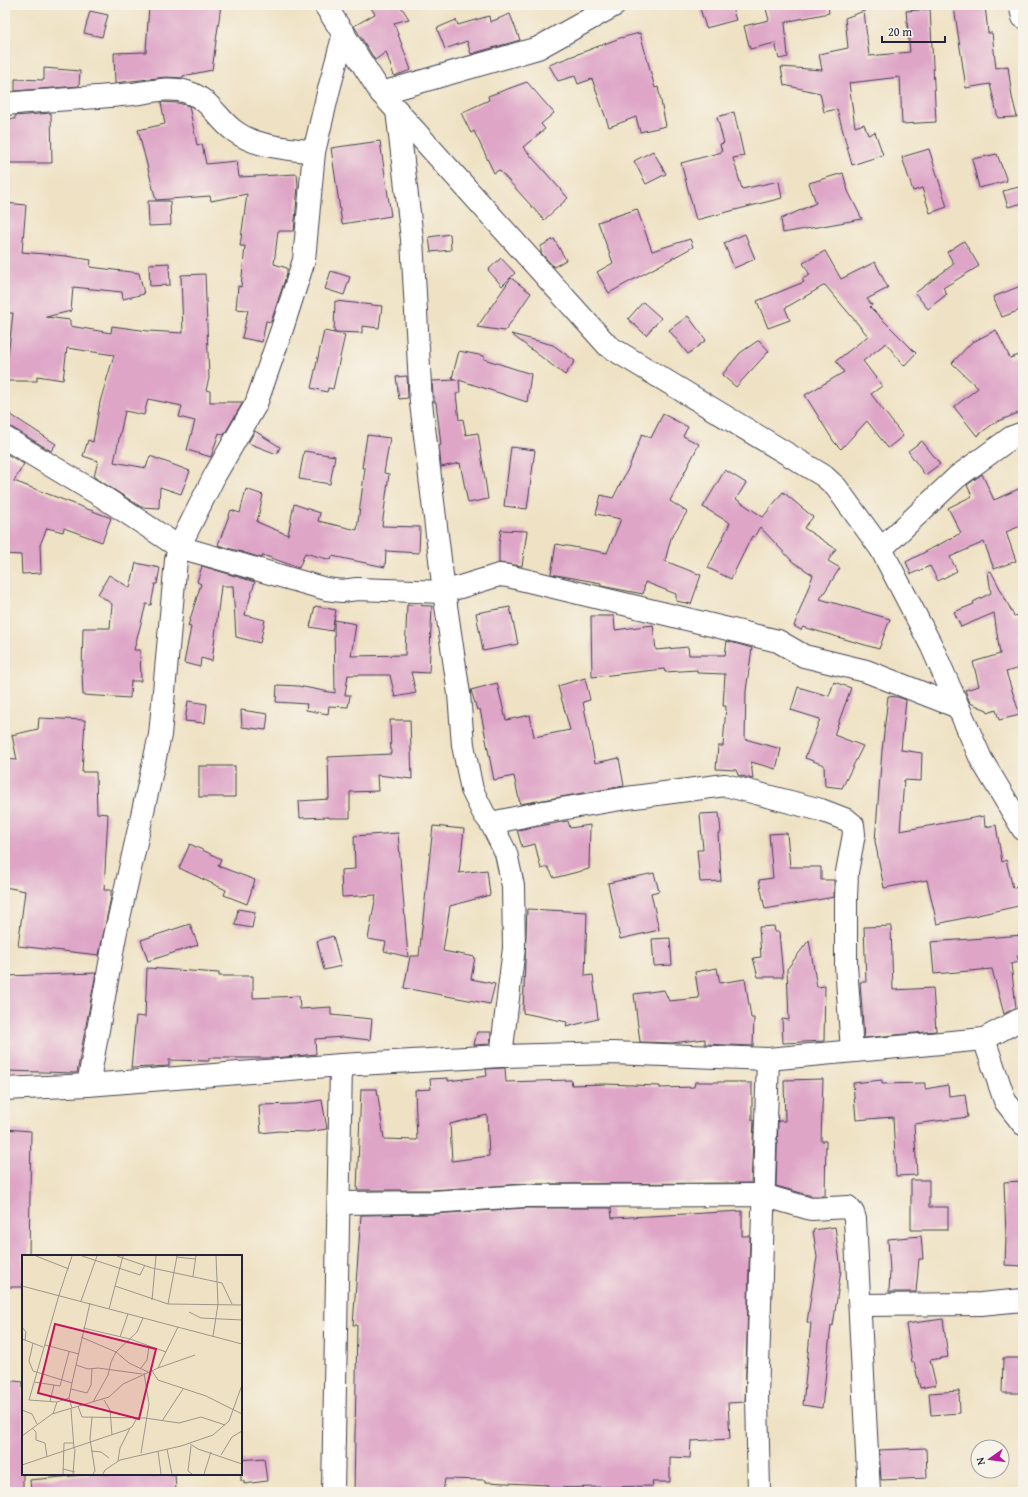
<svg xmlns="http://www.w3.org/2000/svg" width="1028" height="1497" viewBox="0 0 1028 1497" font-family="'Gentium Book Plus',serif">
	<rect width="100%" height="100%" fill="#f7f3e8"/>
	<filter id="ink" filterUnits="userSpaceOnUse"><feTurbulence type="fractalNoise" baseFrequency=".025" numOctaves="2"/><feDisplacementMap in="SourceGraphic" scale="8" xChannelSelector="R" yChannelSelector="G"/><feConvolveMatrix kernelMatrix="1 2 1 2 8 2 1 2 1" color-interpolation-filters="sRGB"/></filter>
	<filter id="wash" filterUnits="userSpaceOnUse"><feTurbulence type="fractalNoise" baseFrequency=".012" numOctaves="4" result="noise"/><feDisplacementMap in="SourceGraphic" scale="16" xChannelSelector="R" yChannelSelector="G"/><feGaussianBlur stdDeviation="0.9" result="paint"/><feColorMatrix in="noise" values="0 0 0 0 0 0 0 0 0 0 0 0 0 0 0 0 0 1.4 0 .05"/><feComposite in="paint" operator="in"/></filter>
	<g filter="url(#wash)">
		<rect width="100%" height="100%" fill="#efe2c4"/>
		<g id="blocks">
			<g fill="#dea5c7" fill-rule="evenodd">
				<path d="M149,5h72l-9,65 -29,6v2l-17,-1 -51,6 -1,-30 32,-1z"/>
				<path d="M369,5h31l9,14 -15,4 17,47 -17,6 -8,-24 -11,8 -21,-34 21,-12z"/>
				<path d="M699,5h32l5,15 -30,8z"/>
				<path d="M765,5h63l1,8 -44,9 3,35 -9,2 -4,-16 -25,6 -6,-23 25,-6z"/>
				<path d="M961,5h24l3,28h4l4,35 12,-2 4,31 5,20 -19,1 -8,-34 -24,4 -12,-81 7,-1z"/>
				<path d="M930,9l6,113 -34,2 -2,-47 -51,6 6,44 9,-3 4,11 7,-3 8,23 -31,10 -15,-56 -13,3 -4,-19 -36,-8 -3,-18 41,3 -3,-16 29,-6 -3,-30 19,-7 5,45 41,-4 -4,-41z"/>
				<path d="M90,11l18,4 -6,22 -18,-4z"/>
				<path d="M510,14l10,26 -49,14 -4,-13 -22,8 -8,-21 19,-8 2,5 31,-9 1,6z"/>
				<path d="M640,33l15,55 3,-1 8,39 -26,6 -4,-15 -27,10 -17,-48 -14,5 -3,-8 -17,5 -9,-16 71,-27z"/>
				<path d="M44,68l36,3 -1,15 -64,5v-12l29,1z"/>
				<path d="M527,82l27,31 -13,11 4,5 -22,18 45,51 -24,22 -45,-50 -5,3 -20,-42 -3,2 -10,-20 28,-13 -1,-4z"/>
				<path d="M161,102l17,1 11,3 8,39 5,-1 4,20 31,-3 2,16 58,-3 1,12 -4,45h-16l-4,33 13,4v5l-16,49 -5,-1 -4,21 -20,-4 6,-28 -12,-1 2,-23 3,1 4,-41h-5l7,-52 -36,7 -1,-5 -54,4 -18,-70 27,-6z"/>
				<path d="M734,112l10,44 -11,2 9,31 37,-8 3,17 -86,22 -15,-57 41,-11 -2,-8 4,-1 -7,-26z"/>
				<path d="M51,113l1,50h-47v-45l10,1v-3z"/>
				<path d="M380,141l11,75 -49,8 -11,-76z"/>
				<path d="M929,149l18,58 -17,6 -8,-25 -9,3 -11,-34z"/>
				<path d="M653,151l13,23 -20,10 -12,-23z"/>
				<path d="M997,154l10,27 -28,7 -7,-29z"/>
				<path d="M843,173l5,18 14,28 -79,14 -2,-14 35,-16 -7,-20z"/>
				<path d="M1023,186v17l-15,4 -5,-16z"/>
				<path d="M148,201h22l1,24 -22,1z"/>
				<path d="M5,203l21,2 -4,47 44,4 25,4 -1,7 49,6 5,21 -21,5 -1,-7 -49,-5 -2,24 -25,6 24,3v6l41,7 1,-7 36,5 35,2 -2,-58 24,-1 4,104 -3,12 4,1v11h33l-19,33 -5,-2 -8,24 -24,-7 8,-29 -16,-4 3,-11 -34,-7 -4,16 -19,-4 -11,51 32,6 4,-12 40,15 -9,23 -21,-7 -1,21 -18,-1 -47,-30 4,-16 -15,-5 5,-16 5,2 7,-40 14,-47 -47,-7 -4,32 -26,-4v5h-32l8,-68h-8z"/>
				<path d="M637,209l15,42 38,-12 3,8 -84,46 -12,-21 16,-9 -15,-41z"/>
				<path d="M450,234l1,16 -20,2 -2,-15z"/>
				<path d="M745,234l10,25 -21,9 -10,-25z"/>
				<path d="M554,239l12,21 -12,7 -13,-14v-7z"/>
				<path d="M964,241l15,25 -36,22 4,6 -19,15 -13,-16 39,-29 -7,-12z"/>
				<path d="M825,251l16,28 34,-17 13,26 -21,11 5,6 -2,2 46,46 -12,13 -18,-23 -23,18 19,25 -11,8 32,42 -15,12 -21,-27 -26,28 -7,-7 -29,-47 39,-23 -8,-11 32,-25 -43,-51 -40,23 5,12 -22,8 -11,-27 47,-19 -2,-3 8,-4 -7,-12z"/>
				<path d="M501,258l14,15 -13,13 -14,-16z"/>
				<path d="M169,263l1,22 -20,1 -1,-22z"/>
				<path d="M331,271l19,6 -6,18 -19,-6z"/>
				<path d="M511,278l20,15 -26,38 -28,-4z"/>
				<path d="M1023,285v24l-21,8 -9,-20z"/>
				<path d="M335,301l47,5 -3,22 -17,-2v7l-28,-1z"/>
				<path d="M643,302l18,16 -15,17 -18,-16z"/>
				<path d="M688,316l18,24 -18,14 -19,-24z"/>
				<path d="M996,330l14,28 13,-4v57l-29,12 -17,13 -23,-29 24,-19 -26,-25 19,-20z"/>
				<path d="M324,331l21,4 -12,54 -5,-1 -1,4 -16,-4z"/>
				<path d="M511,334l42,11 22,16 -10,14z"/>
				<path d="M759,340l10,11 -33,36 -14,-12 18,-22z"/>
				<path d="M459,351l25,5v3l47,15 -4,28 -68,-22 1,13 -4,1 3,26 4,-1 3,16 12,-2 10,66 -20,4 -8,-40 -19,4 -2,-21 2,-1 -5,-43h-2v-6h-1l-1,-15 25,-1 -5,-2z"/>
				<path d="M407,376l1,22 -9,1 -3,-22z"/>
				<path d="M5,411l51,33 -5,7 -40,-24 -6,-1z"/>
				<path d="M663,414l25,13 -5,9 16,8 -29,57 17,11 -16,26 -6,23 36,14 -10,29 -15,-3v-7l-31,-12 -2,12 -42,-8v-3l-50,-9 5,-30 51,9 14,-34 -25,-5 5,-19 12,3 16,-31 13,-33 9,4z"/>
				<path d="M255,431l25,16 -3,7 -29,-11z"/>
				<path d="M367,435l23,3 -6,35 5,1 -7,52 38,1 -1,26 -33,-2 -1,16 -53,-11 -1,4 -26,-7 -6,15 -36,-13 -1,3 -44,-13 13,-35 9,3 6,-24 17,6 -6,27 31,13 6,-31 26,9 -2,8 39,9 8,-62h-3z"/>
				<path d="M922,441l18,23 -15,11 -17,-24z"/>
				<path d="M511,447l24,3 -8,59 -23,-3z"/>
				<path d="M304,451l31,5 -5,28 -31,-5z"/>
				<path d="M5,453l19,11 -10,17 97,37 -9,24 -38,-14 -1,4 -16,-4 -7,17 1,28 -19,1 -1,-19 -16,-1z"/>
				<path d="M725,470l21,13 -10,16 27,18 20,-25 30,25 -9,11 32,21 -8,12 12,7 -20,31 70,20 -11,30 -76,-22 -2,3 -7,-4 19,-51 -20,-13 -33,-35 -6,10 -2,-1 -21,43 -23,-11 22,-45 -27,-16z"/>
				<path d="M982,474l12,26 29,-13v38l-17,7 10,29 -22,8 -10,-27 -34,15 7,14 -19,10 -8,-15 -19,8 -5,-12 55,-29 -13,-25 24,-12 -5,-11z"/>
				<path d="M501,530l26,1 -5,35 -23,-3v-18z"/>
				<path d="M136,563l24,5 -3,16h-2l-4,21 -5,-1 -12,46h6l1,31h-10l-1,17 -47,-3 -1,-23 1,-44h27l2,-24 -14,-10 11,-19 21,13z"/>
				<path d="M202,566l53,16 -10,33 20,5 -5,23 -24,-6 -3,-51h-12l-9,75 -11,-3 -1,9 -16,-4 7,-36 -3,-1 13,-42 -4,-2z"/>
				<path d="M991,571l23,45 9,-2v53l-17,5 14,43 -21,5 -3,-10 -8,3 -1,-3 -17,-7 -5,-13 14,-4 -6,-24 27,-8 -6,-41 -33,14 -7,-15 20,-8 -1,-2 18,-9 -3,-21z"/>
				<path d="M407,605l25,1 -3,67 -18,-1 5,21 -21,4 -5,-22h-42l-3,20h5l-2,12 -19,-1 -1,8 -22,-4 1,-6 -31,-2 1,-17 21,1 37,7 -1,-73 22,4 -5,32 54,-1z"/>
				<path d="M315,606l21,4 -4,21 -22,-4z"/>
				<path d="M510,607l8,37 -35,7 -7,-38z"/>
				<path d="M591,616h23l1,14 38,-5 3,25 32,-3 1,8h36l2,-14 25,7 -6,43 -1,48 36,10 -5,20 -25,-7 2,17 -15,-4 -2,-5 -20,-1 2,-23h5l3,-40h-3l2,-32 -28,-1v-3l-32,2 -1,-3 -72,8z"/>
				<path d="M585,678l5,22 -7,2 12,61 24,-5 5,28 -104,18 -6,-28 -20,4 -14,-71 -3,1 -6,-20 26,-7 9,37 24,-5 4,22 36,-7 -12,-44z"/>
				<path d="M834,682l17,6 -17,47 29,11 -21,42 -17,-2 -1,-21 -19,-7 15,-39 -29,-9 7,-23 31,9z"/>
				<path d="M888,696l9,1 9,3 -5,50 21,3 -1,28 -17,-1 -4,51 84,-15 1,11 11,-2 6,37 4,-2 7,28 10,-2v19l-86,19 -10,-44 -43,8 -9,-47 7,-90z"/>
				<path d="M188,701l19,3 -2,19 -20,-2z"/>
				<path d="M241,710l27,4 -2,16 -24,-3z"/>
				<path d="M39,718l46,2 -3,52h14l1,41 11,1 -4,76h7v7l-12,58 -81,-9 7,-55 -20,-4v-23l4,-21h-4v-84l12,1 -5,-25 26,-6z"/>
				<path d="M390,720h20l2,59 -35,-4 1,16 -28,1v26h-21v-1l-29,1 -1,-17 30,-2 -1,-42 63,-3z"/>
				<rect x="199" y="766" width="36" height="31"/>
				<path d="M719,813l2,20h-3l3,48 -21,1 -3,-32h6l-3,-36z"/>
				<path d="M568,821l2,7 20,-3 -1,44 -35,9 -6,-11 -7,2 -6,-25 -13,3 -5,-17z"/>
				<path d="M433,826l31,3 -5,44 28,-3 3,25 -40,11 -7,45 32,6 -4,22 24,5 -5,20 -86,-16 6,-32h9z"/>
				<path d="M398,833l10,124 -24,-6 2,-9 -18,-3 8,-44 -34,2 -1,-27 14,-1 -1,-33z"/>
				<path d="M787,833l3,34h31v13h13v17l-69,12 -6,-29 14,-2 -4,-44z"/>
				<path d="M190,844l31,15 -3,7 37,14 -8,24 -23,-9 2,-5 -47,-22z"/>
				<path d="M654,873l5,18 -8,2 8,37 -39,9 -12,-56z"/>
				<path d="M238,909l17,3 -3,16 -17,-3z"/>
				<path d="M527,909l60,3 -2,64 8,-1 5,44 -32,8 1,-5 -44,-9z"/>
				<path d="M190,924l8,21 -50,16 -7,-21z"/>
				<path d="M774,926l1,6h4l4,45h-25l-5,-19 8,-1 -2,-30z"/>
				<path d="M891,926l2,64 40,-2 3,43 -72,7 -4,-56h6l-2,-55z"/>
				<path d="M1023,935v20l-6,1 2,6 -8,2 5,43 -12,7 -12,-45 -58,5 -3,-32z"/>
				<path d="M333,936l8,30 -17,4 -7,-29z"/>
				<path d="M670,938l2,27 -18,1 -2,-27z"/>
				<path d="M809,940l8,47 8,-1 -1,55 -41,2 -1,-24 7,1 -2,-51z"/>
				<path d="M147,968l72,5v3h34v22l46,-2 1,13 31,-2v8l41,4 -2,21 -27,-3 -28,2 1,15 -41,4h-66v3l-40,-1v6l-38,2 5,-52 9,1z"/>
				<path d="M717,968l3,15 25,-4 6,39h3l-1,28 -48,-2v-5l-33,4 -32,-1 -6,-48 30,-4 5,11 30,-3 -4,-26z"/>
				<path d="M96,973l-19,100 -72,-2v-95z"/>
				<path d="M477,1032h14l-1,12 -16,1z"/>
				<path d="M502,1068h3l1,14 65,-2 1,5 33,-1 55,2v2l34,-1 1,-5h44v1h13v37h2l-3,63 -227,1 -92,6h-75l4,-101h16l7,50 33,1 -2,-50 16,-1 -1,-10 18,-1v3l39,-5 -1,-7zM487,1115l2,41 -37,5 -2,-37z"/>
				<path d="M823,1079l-2,62h5l-1,55h-13l-36,-10 2,-65h7l-1,-41z"/>
				<path d="M882,1080v4l43,-1v6l23,-4 1,11 16,-2 3,23 -54,7 3,51 -21,1 -3,-59 -37,3 -3,-37z"/>
				<path d="M322,1100l5,29 -20,3 -28,-1 -18,2 -2,-28 38,-1z"/>
				<path d="M5,1129l26,2 -2,125h-6v31h-18z"/>
				<path d="M911,1180h18v27h19v23h-37z"/>
				<path d="M1023,1181v85l-18,-1 1,-29 -2,-54z"/>
				<path d="M524,1208h87l1,10 130,-7v25h8l-5,166 -17,1 2,36 -39,2 -1,17 -20,-1v25h-18l1,4 -105,2v-3l-63,-3v-2l-40,-1 -2,13h-89l3,-167h-4l8,-110 72,-1z"/>
				<path d="M835,1227l6,43 -8,56 -2,-1 -9,83 -19,-3 8,-82 -4,-1 10,-65 -4,-27z"/>
				<path d="M921,1236l2,23h-4l-3,33h-27l1,-20 -2,-33z"/>
				<path d="M943,1319l5,38 -18,3 6,25 -16,3 -6,-26h-2l-6,-38z"/>
				<path d="M1003,1358h20v35h-21z"/>
				<path d="M5,1380l18,2v110h-18z"/>
				<path d="M959,1391l1,22 -29,2 -2,-22z"/>
				<path d="M926,1448l1,30 -46,2 -2,-30z"/>
				<path d="M264,1458l3,23 -23,3v-3h-3v-21z"/>
				<path d="M93,1474h82l1,17 -145,1 -1,-12z"/>
			</g>
		</g>
	</g>
	<g filter="url(#ink)">
		<use href="#blocks" fill-opacity="0" stroke="#413f50" stroke-width="1"/>
		<g fill="none" stroke-linecap="round" stroke-linejoin="round">
			<g stroke="#413f50" stroke-width="24">
				<g id="street">
					<path d="M325,5l56,88 227,253 216,130 12,11 45,62 51,98 49,112 42,70"/>
					<path d="M1020,5l3,12"/>
					<path d="M381,93l157,-45 77,-43"/>
					<path d="M5,104c43,-4 85,-6 128,-10 17,-2 37,-8 54,-2 23,7 29,25 46,38 23,18 54,18 81,22"/>
					<path d="M397,110l15,129 9,164 23,189 15,102 4,51 9,45 12,24 7,9 15,30 7,33 1,62 -13,108"/>
					<path d="M5,438l98,59 76,50 147,42 16,2 15,-2 87,3 55,-17 9,1 270,65 26,15 62,15 92,36"/>
					<path d="M881,549l76,-72 55,-40 11,-4"/>
					<path d="M491,823l52,-11 84,-14 98,-13 96,25 26,10 6,5 1,9 -7,38 -1,27v66l6,86"/>
					<path d="M984,1039l21,62 18,23"/>
					<path d="M88,1085l27,-149 45,-201 16,-175 3,-13 36,-72 41,-71 26,-75 22,-69 10,-108 15,-63 15,-56"/>
					<path d="M5,1089l83,-4 253,-20 160,-9 111,-3 156,6 216,-20 39,-21"/>
					<path d="M339,1203l93,-1 92,-6 239,-1 48,14 37,-2 5,6 2,6 14,273"/>
					<path d="M860,1305l121,-1 42,-4"/>
					<path d="M333,1492l8,-427"/>
					<path d="M759,1492l-2,-95 11,-338"/>
				</g>
			</g>
			<use href="#street" stroke="#fff" stroke-width="22"/>
		</g>
	</g>
	<g transform="translate(22 1255)">
		<rect width="220" height="220" fill="#efe2c4"/>
		<path fill="none" stroke="#9d958d" stroke-width="1" d="M14,1l33,13M60,1l58,19 5,-10M95,1l35,12 70,15 10,21M154,2l19,2M171,21l3,-20M0,31l220,58M93,31l53,18 74,1M37,40l13,-39M130,45l4,-44M59,46l16,-45M146,49l9,-48M87,54l14,-53M167,57l12,6 41,2M0,72l4,5 -1,8M61,73l47,11 36,13M191,81l5,-32 -2,-48M59,82l35,15 13,11 19,9M98,82l8,-23M0,84l21,8M11,88l-4,18 4,10 39,12M23,90l34,9M54,110l12,4 10,-1 44,6M119,113l6,-8 2,-14M136,113l37,-13M130,116l6,9 48,16 36,18M12,127l26,4 9,-34M49,134l16,4 4,-8 1,-16M82,145l6,10 2,25M28,146l4,-16M35,147l-28,-2 30,-105M71,147l15,-27 3,-13 5,-10 21,-20 6,-14M56,151l4,11 63,1 34,5 22,-6 24,8M50,153l-3,-10 3,-15 18,-80M49,154l3,40M0,155l10,4 5,10M31,159l4,-12 12,-4M70,162l-2,22 5,32 -2,3M140,166l21,-32M10,173l4,4v8l9,3 2,14M0,181l30,-22 57,-17 14,-13 35,-16 20,-41M168,189l8,5 44,15M169,191l-3,25 4,3M145,194l5,25M69,196l10,1 8,6M136,196l3,23M119,198l8,-49 -5,-31M199,200l11,-18 10,-6M96,206l2,-13 10,-20M0,210l104,-35 6,-3 5,-9M41,214l12,3M41,219l1,-31h10M51,219l2,-25M81,219l2,-4 15,-10 61,-14 32,-11 16,-14 13,-36M182,219l7,-22"/>
		<path fill="#c2185b" fill-opacity="0.15" stroke="#c2185b" stroke-width="2" d="M33,69l101,25 -17,70 -101,-26z"/>
		<rect width="220" height="220" fill="none" stroke="#22223b" stroke-width="2"/>
	</g>
	<rect width="1028" height="1497" fill="none" stroke="#f7f3e8" stroke-width="20"/>
	<g transform="translate(990 1459) rotate(256)"><circle r="19" fill="#f7f3e8" stroke="#a29fa3"/>
	<path d="M0-3L7 15L0 10L-7 15Z" fill="#b5179e"/>
	<text y="-6" font-size="11" font-weight="bold" text-anchor="middle" fill="#22223b">N</text>
	</g>
	<path d="M882 36v6h63v-6" fill="none" stroke="#22223b" stroke-width="2"/>
	<text x="888" y="36" font-size="12" fill="#22223b" stroke="#f7f3e8" stroke-width="3" paint-order="stroke">20 m</text>
</svg>
